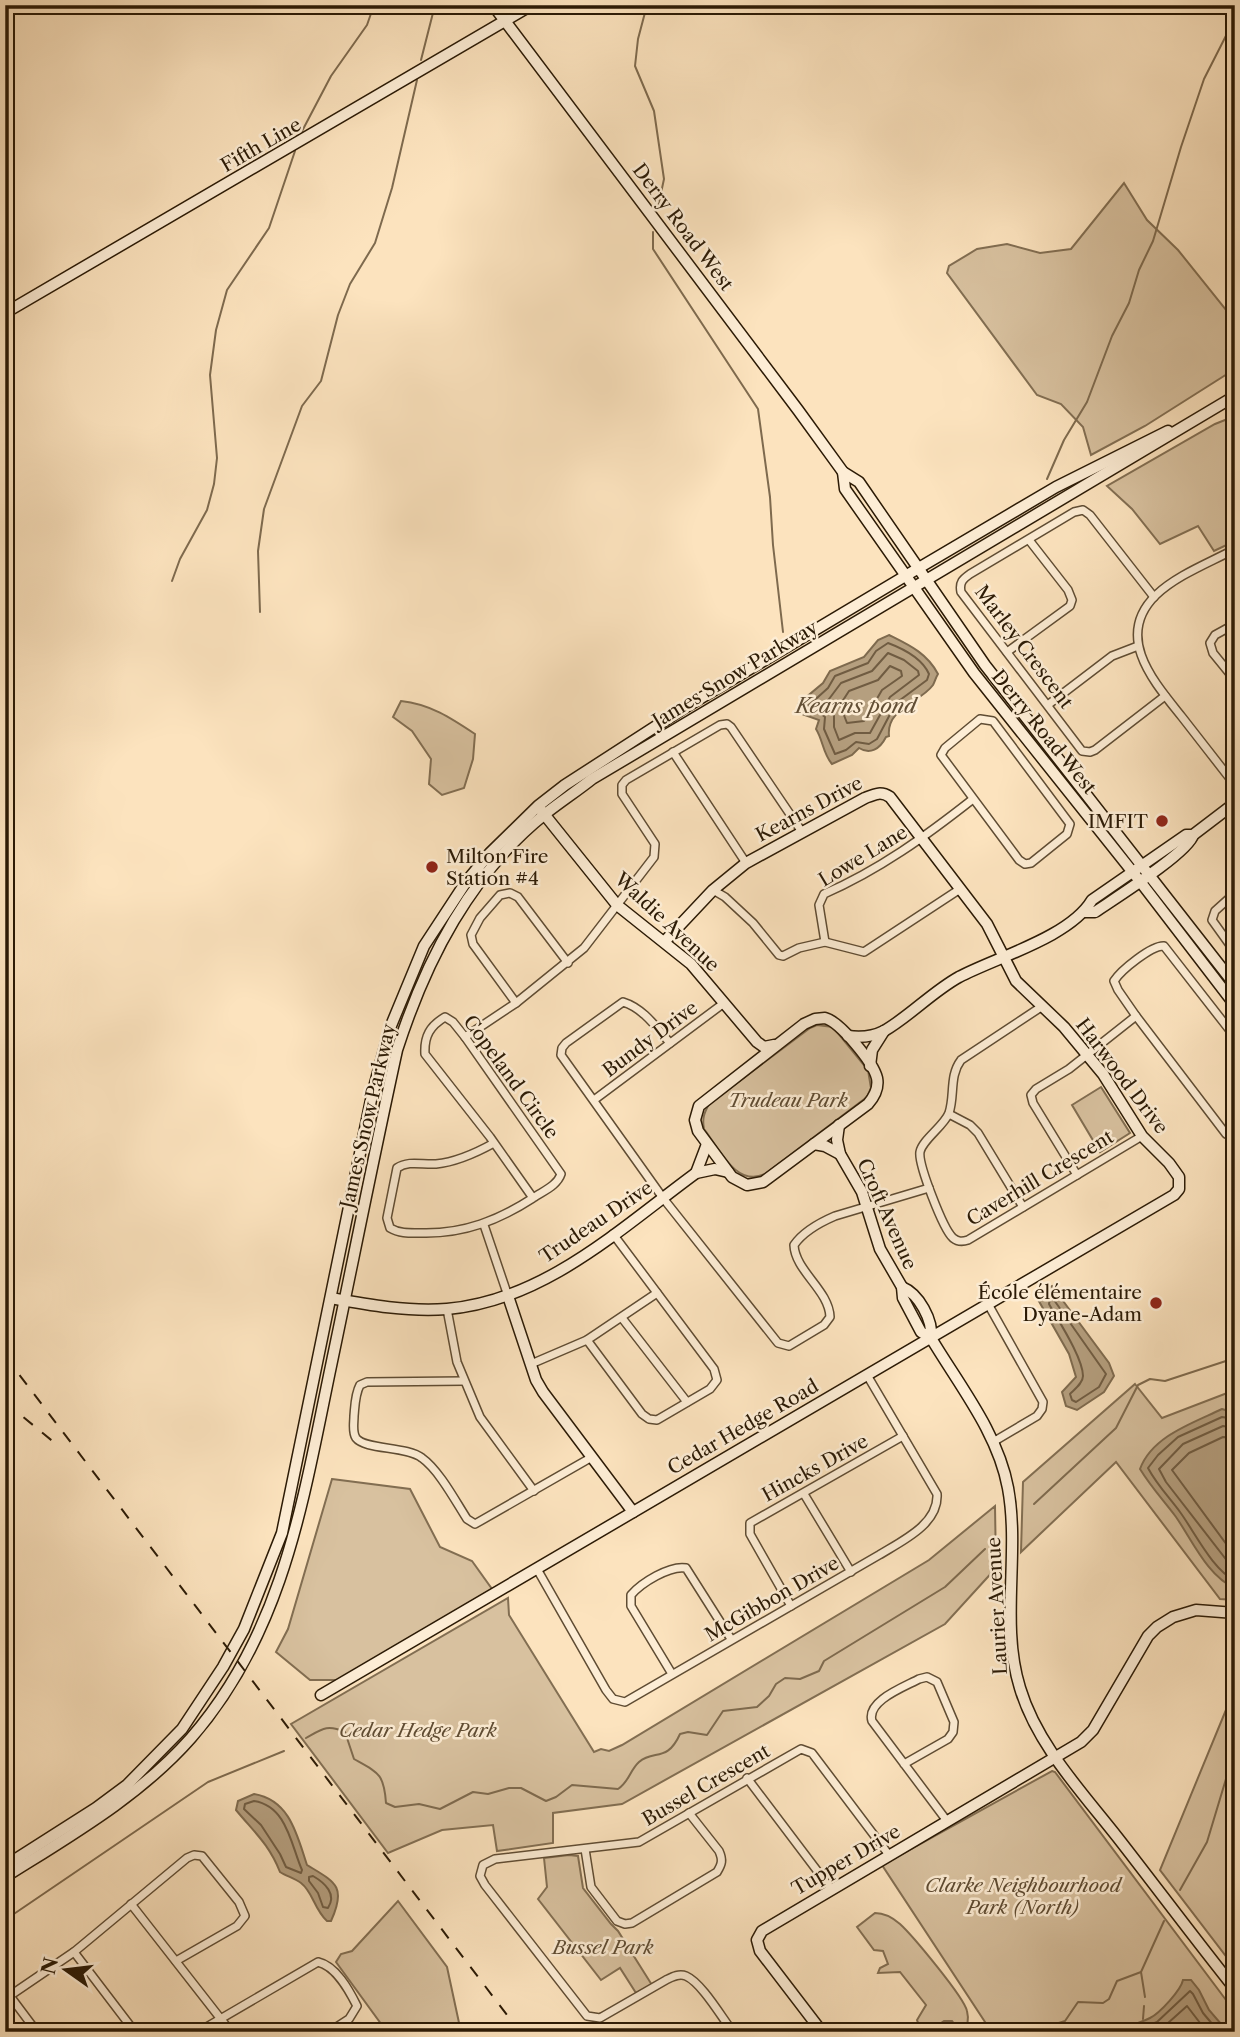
<svg xmlns="http://www.w3.org/2000/svg" width="1240" height="2037" viewBox="0 0 1240 2037" font-family="'Libre Caslon Text',serif">
	<rect width="100%" height="100%" fill="#fce3be"/>
	<filter id="stains"><feTurbulence type="fractalNoise" baseFrequency=".00286" numOctaves="4"/><feColorMatrix values="0 0 0 0 .2 0 0 0 0 .09 0 0 0 0 .02 0 0 0 .5 -.17"/></filter>
	<radialGradient id="worn" r=".72"><stop offset=".6" stop-color="#630" stop-opacity="0"/><stop offset="1" stop-color="#630" stop-opacity=".3"/></radialGradient>
	<g fill="#d8c19f" stroke="#826e52" stroke-width="2">
		<path d="M1124,183l23,37 31,30 57,71v48l-90,57 -54,29 -8,-28 -22,-23 -24,-9 -90,-122 2,-7 28,-17 30,-5 33,9 31,-4z"/>
		<path d="M1235,416v125l-21,10 -16,-25 -38,18 -28,-35 -25,-23 108,-62z"/>
		<path d="M401,701c29,3 50,17 74,33l-2,25 -9,29 -22,7 -13,-11 2,-25 -19,-28 -19,-14z"/>
		<path d="M817,1025l16,2 35,43 3,18 -4,9 -102,77c-29,14 -46,-26 -61,-45 -2,-10 0,-16 5,-25l101,-76z"/>
		<path d="M1101,1087l29,46 -30,19 -28,-47z"/>
		<path d="M1135,1384l27,34 73,-28v210l-15,-1 -104,-137 -95,90 2,-70z"/>
		<path d="M332,1479l78,10 30,58 32,14 20,28 -152,91h-30l-34,-28 12,-23z"/>
		<path d="M995,1506l1,62 -51,56 -323,180 -69,9v30l-56,8 -4,-26 -51,5 -54,23 -97,-129 217,-126 1,17 85,137 7,-3 8,2 13,-6 307,-185z"/>
		<path d="M1235,1688v280l-75,-98z"/>
		<path d="M1052,1771l3,1 180,240v20h-257l9,-7 -105,-160z"/>
		<path d="M569,1855l9,1 5,32 28,36 7,7 34,54 -16,8 -16,-25 -19,12 -63,-81 9,-12 -3,-29z"/>
		<path d="M398,1901l49,66 14,65h-74l-51,-70 5,-8 11,-3z"/>
		<path d="M875,1913c10,0 17,4 25,11 12,11 64,73 67,87 2,8 1,15 -4,21h-3l-8,-11h-8l-13,9 -7,-6 -5,1 -2,-5 9,-15 -26,-33 -22,1 2,-5 8,-4 -5,-13 -9,-1 -17,-23z"/>
	</g>
	<g fill="#b59f7f" stroke="#7e6a4e" stroke-width="2">
		<path d="M889,635c20,10 38,18 49,39 -2,3 -3,7 -5,11 -13,18 -47,23 -44,51l-3,1c-6,12 -16,18 -27,11l-7,7 -20,9c-9,-10 -9,-24 -16,-35l3,-9 -20,-7 -1,-9 25,-21 7,-12 34,-14 14,-17z"/>
		<path d="M1052,1286l57,77 5,13 -10,16 -27,18 -11,-4 -4,-14 14,-15 -7,-23 -33,-58z"/>
		<path d="M1222,1409l13,4v175c-27,-11 -43,-48 -59,-71 -12,-16 -25,-30 -36,-48 12,-33 53,-46 82,-60z"/>
		<path d="M254,1794c36,6 43,41 53,71 28,17 40,21 24,56h-4c-13,-12 -14,-29 -26,-38 -7,-5 -15,-7 -21,-11 -11,-28 -26,-40 -44,-62l2,-9z"/>
		<path d="M1183,1980h8l8,10 10,20 19,22h-109c11,-7 21,-9 31,-14 10,-5 31,-28 33,-38z"/>
	</g>
	<g fill="none" stroke-linecap="round" stroke-linejoin="round">
		<g stroke="#705c42" stroke-width="2">
			<path d="M888,643c16,6 34,15 41,31l-2,6 -31,23 -19,36 -8,5 -13,-2 -10,8 -11,4 -11,-25 1,-12 -5,-4 -11,-2 -1,-5 20,-18 7,-12 33,-13 8,-12z"/>
			<path d="M888,653l16,7 14,11 1,4 -29,22 -20,36h-15l-16,7 -5,-13v-11l-8,-13 15,-20 31,-12z"/>
			<path d="M890,666l11,5 1,5 -20,14 -18,31 -17,2 -7,-18 9,-14 29,-11z"/>
			<path d="M1050,1299l4,1 52,74 -7,13 -23,15 -4,-2 -2,-6c5,-5 13,-11 13,-18 0,-18 -25,-56 -34,-72z"/>
			<path d="M1235,1419l-13,-2 -44,20 -20,18 -10,13c9,17 21,29 32,44 14,19 34,60 55,68"/>
			<path d="M1235,1428l-12,-2 -40,18 -24,25 7,13 69,89"/>
			<path d="M1235,1438l-12,-1 -34,16 -17,17 63,86"/>
			<path d="M254,1801c33,5 37,44 48,69l-1,3 -15,-6 -6,-13 -19,-29 -17,-16 1,-5z"/>
			<path d="M313,1876c12,7 24,18 15,32l-5,-1 -5,-14 -9,-12v-4z"/>
			<path d="M1132,2032l25,-10 33,-31 3,3 10,19 16,19"/>
			<path d="M1158,2032l29,-26 20,26"/>
		</g>
		<g stroke="#7e6a4e" stroke-width="2">
			<path d="M647,5l-9,34 -3,27 19,45 10,68 -6,28"/>
			<path d="M421,60l14,-55"/>
			<path d="M300,135l31,-59 36,-51 7,-20"/>
			<path d="M653,232v17l105,160 12,88 3,48 10,87"/>
			<path d="M1047,479l17,-39 23,-38 25,-66 17,-33 10,-33 14,-29 28,-94 23,-68 31,-61"/>
			<path d="M172,581l8,-22 27,-49 7,-26 3,-26 -7,-83 6,-45 11,-40 42,-62 26,-77"/>
			<path d="M260,612l-2,-61 6,-42 38,-103 19,-25 17,-66 12,-31 25,-41 17,-55 25,-108"/>
			<path d="M1034,1504l82,-76 22,-43 12,-6 15,2 70,-23"/>
			<path d="M306,1738c16,-9 21,-14 39,-6l9,27c25,14 30,15 32,44l9,4 24,-3 21,5 33,-17 15,2 21,-6h12l25,13 10,-4 16,-12 46,4c11,-7 12,-19 21,-27 15,-13 28,1 41,-28l8,-2 19,3 16,-24 34,-4 12,-11 7,-12 9,-6 15,1 19,-8 5,-10 121,-74 40,-38"/>
			<path d="M1180,1890l27,-48 28,-93"/>
			<path d="M5,1920l203,-138 76,-31"/>
			<path d="M1145,1997l-4,-25 23,-51"/>
			<path d="M1143,2019l1,-13"/>
			<path d="M1037,2032l6,-4 22,-7 13,-19 25,1 6,-4 8,-18 24,-9"/>
		</g>
		<g stroke="#5f4c33" stroke-width="10">
			<g id="street">
				<path d="M1235,549c-26,14 -58,26 -79,46 -43,42 -1,88 26,122 18,23 35,45 53,68"/>
				<path d="M1154,597l-64,-82 -7,-5 -9,2 -104,62c-7,5 -11,8 -9,18l121,159 8,1 5,-2 70,-54"/>
				<path d="M1235,624l-20,11 -5,8 3,10 22,27"/>
				<path d="M1007,652l63,-46 2,-6 -4,-10 -39,-50"/>
				<path d="M1049,704l63,-48 26,-10"/>
				<path d="M980,719l13,2 77,103 -3,10 -36,29 -6,1 -6,-4 -78,-105 4,-7z"/>
				<path d="M673,752l73,111"/>
				<path d="M713,890l12,7 28,26 26,32 4,1 16,-8 26,-6 39,10 96,-63"/>
				<path d="M1235,893l-20,18 -3,9 23,32"/>
				<path d="M825,942l-6,-37 5,-11c55,-24 102,-58 149,-95"/>
				<path d="M516,1003l-43,-59 -2,-9 9,-17 20,-23 10,-2 8,4 50,66"/>
				<path d="M1041,1007l-80,53c-12,16 -6,35 -12,53 -5,13 -27,27 -29,39 -2,12 23,77 33,86 5,4 9,4 15,2l174,-104"/>
				<path d="M465,1037l51,-34 68,-55 70,-91 1,-13 -33,-50v-9l4,-5 94,-55 7,-1 4,3 71,105"/>
				<path d="M1235,1037l-71,-91c-12,-1 -43,24 -50,35l4,9 18,26 90,118 9,2"/>
				<path d="M670,1043c-14,-16 -27,-35 -47,-41l-57,41 -4,5 -1,7 102,143 115,145 11,3 35,-21 6,-8c-1,-27 -35,-46 -36,-72 9,-13 27,-23 41,-29l94,-28"/>
				<path d="M594,1100l130,-97"/>
				<path d="M949,1114l21,11 8,8 45,74"/>
				<path d="M494,1143c-18,10 -38,19 -58,21 -14,1 -27,-4 -39,4l-10,50 3,10c10,6 21,5 32,5 42,1 77,-13 111,-35 10,-7 24,-12 28,-24l-96,-137 -12,-15 -8,-5c-15,9 -21,19 -20,37l65,83 43,61"/>
				<path d="M1077,1175l-44,-72 -2,-8 5,-6 33,-20 67,-53"/>
				<path d="M484,1225l24,71"/>
				<path d="M988,1304l55,98 -1,7 -5,7 -44,26"/>
				<path d="M447,1309l10,53 23,55 54,74"/>
				<path d="M622,1318l65,84"/>
				<path d="M587,1340l55,74 7,5 8,1 53,-31 7,-9 -3,-11 -101,-135"/>
				<path d="M531,1364l56,-24 70,-47"/>
				<path d="M464,1381l-97,1 -7,3c-5,9 -5,20 -6,31 0,7 -2,16 2,22 9,12 51,8 66,20 17,12 34,44 45,61l8,5 117,-67"/>
				<path d="M804,1494l47,78"/>
				<path d="M537,1569l69,121 7,9 12,3 254,-147c23,-14 60,-31 58,-61l-70,-119"/>
				<path d="M791,1606l-41,-72v-11l153,-87"/>
				<path d="M672,1674l-41,-68v-11c10,-12 39,-30 55,-27l45,71"/>
				<path d="M904,1764l44,-25 5,-7 1,-10 -17,-40 -10,-5 -8,2c-15,8 -53,22 -47,42l75,100"/>
				<path d="M747,1778l84,111"/>
				<path d="M585,1849l6,38 26,34 8,3 7,-1 85,-51c5,-8 6,-12 2,-21l-30,-38"/>
				<path d="M131,1904l100,128"/>
				<path d="M74,1952l61,80"/>
				<path d="M10,1996l27,36"/>
				<path d="M5,1999l69,-47 113,-94 7,-3 8,1 37,46 6,14 -8,10 -61,35"/>
				<path d="M198,2032l120,-70c18,4 31,28 39,44l-8,13 -20,13"/>
				<path d="M733,2032c-11,-14 -31,-49 -47,-56 -7,-3 -14,1 -20,4l-66,38 -13,-2 -102,-131 -5,-9 3,-11 12,-6 144,-17 162,-93 11,4 77,102"/>
			</g>
		</g>
		<g stroke="#2b1a05" stroke-width="13">
			<g id="secondary">
				<path d="M493,5l305,405 45,62 16,10 126,183 250,320"/>
				<path d="M5,313l527,-308"/>
				<path d="M843,472l2,17 129,184 165,207 96,125"/>
				<path d="M540,809l77,96 74,59 66,78 7,5 10,-2"/>
				<path d="M1085,912h10c19,-13 94,-60 98,-77"/>
				<path d="M825,1018c15,4 48,44 52,60 2,10 -2,18 -9,26l-105,78 -16,3 -15,-8 -34,-46 -3,-11 4,-14 105,-82 11,-5z"/>
				<path d="M848,1036c13,2 24,1 36,-5 26,-15 48,-39 75,-54 38,-20 111,-40 133,-77l94,-65h7l42,-32"/>
				<path d="M870,1066l2,-16 12,-19"/>
				<path d="M839,1125l-2,15 3,14 22,38 18,57 22,38 1,11 18,34 10,6c28,47 67,95 77,150 12,65 -8,136 12,200 17,57 62,104 98,150 39,50 77,101 117,151"/>
				<path d="M814,1144l11,2 15,8"/>
				<path d="M696,1173l11,-29"/>
				<path d="M902,1287c17,7 31,33 29,51"/>
				<path d="M508,1296l28,84 7,12 90,120"/>
				<path d="M331,1298c38,7 77,14 116,11 97,-8 174,-81 249,-136l19,-4 13,3"/>
				<path d="M321,1695l853,-500 5,-6v-12l-10,-14 -27,-27 -39,-62 -39,-47 -48,-46 -29,-57 -97,-127c-9,-6 -15,-3 -25,1l-119,65 -33,27 -48,51"/>
				<path d="M5,1866l91,-58 31,-23 55,-56 41,-62 21,-38 38,-96 90,-438 18,-67 34,-82 42,-64 24,-29 48,-47 27,-21 116,-75 236,-141 139,-82 112,-56"/>
				<path d="M5,1877c65,-41 135,-81 186,-139 93,-107 112,-238 140,-372 22,-105 43,-211 66,-316 29,-90 73,-176 148,-236 15,-12 32,-23 47,-35l643,-383"/>
				<path d="M822,2032l-62,-81 -3,-11 5,-9 319,-189 12,-12 55,-94 9,-9 16,-10 23,-7 39,3"/>
			</g>
		</g>
		<use href="#street" stroke="#fdedd5" stroke-width="7"/>
		<use href="#secondary" stroke="#fdedd5" stroke-width="10"/>
		<g stroke="#2b1a05" stroke-width="2" stroke-dasharray="12 12" stroke-linecap="butt">
			<path d="M5,1356l515,676"/>
			<path d="M5,1402l51,42"/>
		</g>
	</g>
	<g fill="#8f2418" stroke="#fdedd5" stroke-width="2.5">
		<circle cx="1162" cy="821" r="7"/>
		<circle cx="432" cy="867" r="7"/>
		<circle cx="1156" cy="1303" r="7"/>
	</g>
	<g text-anchor="middle" dominant-baseline="central" stroke-width="5" stroke-linejoin="round" paint-order="stroke">
		<g font-size="19" fill="#2b1a05" stroke="#fdedd5">
			<text transform="translate(261 145) rotate(-30)">Fifth Line</text>
			<text transform="translate(683 227) rotate(53)">Derry Road West</text>
			<text transform="translate(1024 647) rotate(53)">Marley Crescent</text>
			<text transform="translate(735 674) rotate(-31)">James Snow Parkway</text>
			<text transform="translate(1044 732) rotate(51)">Derry Road West</text>
			<text transform="translate(809 809) rotate(-28)">Kearns Drive</text>
			<text transform="translate(863 856) rotate(-31)">Lowe Lane</text>
			<text transform="translate(667 922) rotate(43)">Waldie Avenue</text>
			<text transform="translate(650 1039) rotate(-37)">Bundy Drive</text>
			<text transform="translate(1122 1076) rotate(53)">Harwood Drive</text>
			<text transform="translate(511 1077) rotate(54)">Copeland Circle</text>
			<text transform="translate(368 1116) rotate(-77)">James Snow Parkway</text>
			<text transform="translate(1040 1178) rotate(-31)">Caverhill Crescent</text>
			<text transform="translate(887 1214) rotate(66)">Croft Avenue</text>
			<text transform="translate(596 1222) rotate(-34)">Trudeau Drive</text>
			<text transform="translate(743 1427) rotate(-30)">Cedar Hedge Road</text>
			<text transform="translate(815 1468) rotate(-29)">Hincks Drive</text>
			<text transform="translate(772 1599) rotate(-30)">McGibbon Drive</text>
			<text transform="translate(997 1606) rotate(-93)">Laurier Avenue</text>
			<text transform="translate(706 1785) rotate(-30)">Bussel Crescent</text>
			<text transform="translate(846 1860) rotate(-30)">Tupper Drive</text>
		</g>
		<g font-size="19" fill="#2b1a05" stroke="#fdedd5" text-anchor="end">
			<text x="1148" y="821">IMFIT</text>
			<text x="446" y="856" text-anchor="start">Milton Fire<tspan x="446" dy="22">Station #4</tspan></text>
			<text x="1142" y="1292">École élémentaire<tspan x="1142" dy="22">Dyane-Adam</tspan></text>
		</g>
		<g font-size="19" font-style="italic" fill="#5f4c33" stroke="#fdedd5">
			<text x="788" y="1100">Trudeau Park</text>
			<text x="418" y="1730">Cedar Hedge Park</text>
			<text x="1023" y="1885">Clarke Neighbourhood<tspan x="1023" dy="22">Park (North)</tspan></text>
			<text x="603" y="1947">Bussel Park</text>
		</g>
		<g font-size="21" font-style="italic" fill="#624f36" stroke="#fdedd5">
			<text x="856" y="705">Kearns pond</text>
		</g>
	</g>
	<rect width="1240" height="2037" fill="none" stroke="#fce3be" stroke-width="28"/>
	<rect x="7" y="7" width="1226" height="2023" fill="none" stroke="#2b1a05" stroke-width="3.5"/>
	<rect x="14" y="14" width="1212" height="2009" fill="none" stroke="#2b1a05" stroke-width="2"/>
	<g transform="translate(66 1970) rotate(284)" stroke="#fdedd5" stroke-width="5" paint-order="stroke">
	<path d="M0-5L12 26L0 18L-12 26Z" fill="#2b1a05"/>
	<text y="-10" font-size="19" font-weight="bold" text-anchor="middle" fill="#2b1a05">N</text>
	</g>
	<rect width="100%" height="100%" filter="url(#stains)"/>
	<rect width="100%" height="100%" fill="url(#worn)"/>
</svg>
